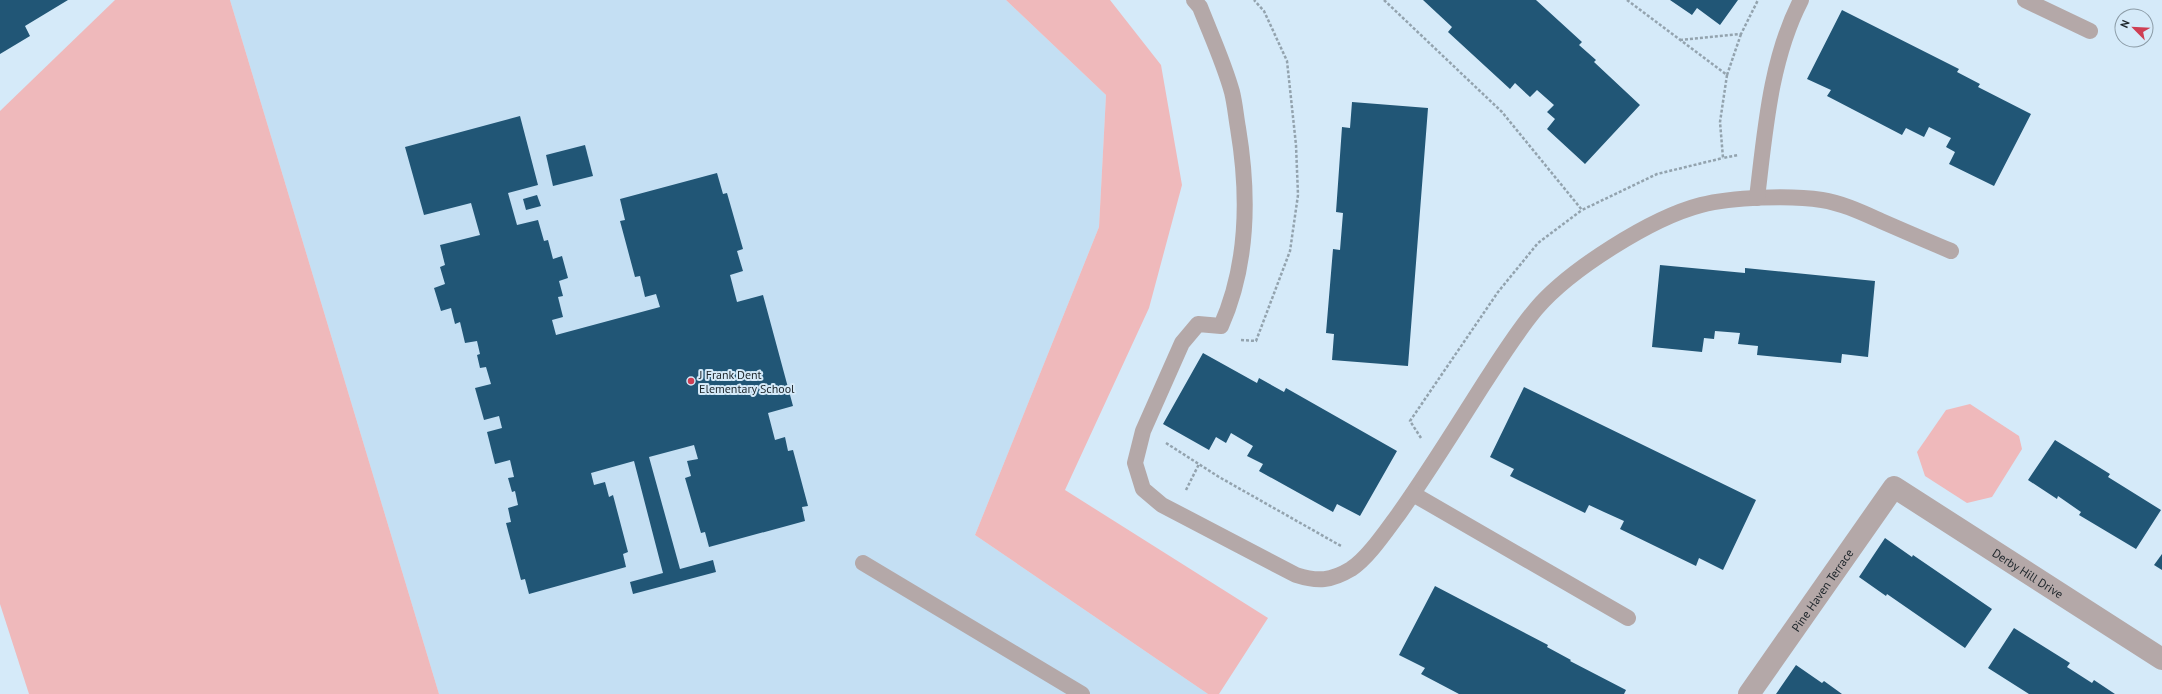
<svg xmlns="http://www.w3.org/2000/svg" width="2162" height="694" viewBox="0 0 2162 694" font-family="'PT Sans',sans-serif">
	<rect width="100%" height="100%" fill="#d5eaf9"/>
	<path fill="#c4dff3" d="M230,0h776l100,95 -7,132 -124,308 233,159h-769z"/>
	<g fill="#efb9bb">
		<path d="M115,0h115l209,694h-410l-29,-90v-493z"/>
		<path d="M1006,0h104l51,65 21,120 -33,123 -84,182 203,128 -49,76h-11l-233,-159 124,-308 7,-132z"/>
		<path d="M1970,404l49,32 3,13 -30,48 -25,6 -42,-27 -8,-24 29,-42z"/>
	</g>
	<g fill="#215676">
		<path d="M0,0h68l-43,26 5,10 -30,18z"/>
		<path d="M1423,0h113l46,42 -3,3 17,15 -2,2 46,43 -55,59 -38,-35 8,-10 -8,-7 7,-7 -17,-15 -7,7 -15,-14 -5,6 -62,-57 4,-5z"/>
		<path d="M1670,0h68l-18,25 -23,-17 -5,7z"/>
		<path d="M1842,10l117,59 -2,3 23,12 -2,3 53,27 -37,72 -45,-22 6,-12 -9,-5 5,-9 -22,-11 -5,10 -18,-9 -4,7 -75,-39 4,-6 -24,-11z"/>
		<path d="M1352,102l76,6 -20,258 -76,-6 2,-26 -8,-1 7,-84 7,1 3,-37 -7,-1 6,-85 8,1z"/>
		<path d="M520,116l18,69 -30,8 9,32 21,-5 6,21 4,-1 5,19 9,-3 6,22 -9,3 4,15 -5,1 5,20 -11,3 4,15 104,-28 -4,-13 -11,3 -5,-21 -5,1 -15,-56 5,-1 -5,-21 97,-26 6,21 4,-1 16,56 -6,2 6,20 -13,4 7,27 26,-7 30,111 -25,7 7,27 10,-3 3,14 5,-1 15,56 -6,1 3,14 -96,26 -4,-15 -4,1 -16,-55 6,-2 -4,-15 11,-2 -4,-14 -45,12 31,112 33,-9 3,12 -83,22 -3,-12 33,-9 -29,-112 -43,12 3,12 11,-3 4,15 4,-2 15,57 -5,2 3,13 -97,27 -4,-15 -4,1 -15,-57 5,-1 -3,-14 10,-3 -3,-14 -3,1 -4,-14 6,-1 -4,-17 -15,4 -8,-32 15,-4 -3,-12 -15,4 -9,-32 16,-4 -5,-17 -6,1 -3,-13 3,-1 -3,-13 -12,2 -5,-21 -5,2 -4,-16 -10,3 -7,-23 11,-4 -5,-17 5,-2 -5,-20 40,-10 -9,-32 -47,12 -19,-68z"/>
		<path d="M585,145l8,31 -40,10 -7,-31z"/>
		<path d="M537,195l4,11 -15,4 -3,-11z"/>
		<path d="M1660,265l85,8v-5l130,13 -7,76 -26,-3 -1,9 -84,-8 1,-9 -20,-2 2,-11 -25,-2 -1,8 -10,-1 -2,14 -50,-5z"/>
		<path d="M1203,353l54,30 2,-5 25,14 2,-4 111,63 -37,65 -23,-12 -4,8 -74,-41 4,-7 -16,-8 6,-10 -22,-13 -5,10 -10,-6 -7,13 -46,-26z"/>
		<path d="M1524,387l232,113 -33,70 -24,-12 -3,8 -76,-37 4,-8 -20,-9 -15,-7 -4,8 -75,-37 4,-7 -24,-12z"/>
		<path d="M2055,440l55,34 -2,3 53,33 -25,39 -57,-34 2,-3 -23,-16 -1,3 -29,-19z"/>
		<path d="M1885,538l27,19 1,-2 79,54 -27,39 -78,-54 -1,2 -27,-19z"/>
		<path d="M2162,554v16l-8,-5z"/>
		<path d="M1435,586l113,59 -1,2 24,13 -1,1 56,29 -2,4h-165l-38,-20 4,-6 -26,-13z"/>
		<path d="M2014,628l56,35 -3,4 25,16 2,-3 21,14h-86l-41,-26z"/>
		<path d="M1796,665l26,18 2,-2 18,13h-66z"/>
	</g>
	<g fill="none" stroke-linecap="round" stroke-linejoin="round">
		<g stroke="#93a3ae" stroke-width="2.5" stroke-dasharray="3 2" stroke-linecap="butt">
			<path d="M1384,0l118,112 80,98 75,-36 66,-16"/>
			<path d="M1627,0l100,75 -7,47 3,36 15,-3"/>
			<path d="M1680,40l61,-6 17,-34"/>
			<path d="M1727,75l14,-41"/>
			<path d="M1241,340l15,1 34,-90 8,-56 -2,-50 -9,-84 -23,-50 -10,-11"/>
			<path d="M1421,438l-11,-17 88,-129 40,-49 44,-33"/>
			<path d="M1166,443l53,34 122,69"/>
			<path d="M1186,490l13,-26"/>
		</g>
		<g stroke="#b4a8a8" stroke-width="16">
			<path d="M1194,0l6,7c11,28 24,56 32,85 3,12 4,25 6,36 11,66 11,135 -17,198l-23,-2 -16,19 -39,88 -8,32 8,26 19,16 134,70c22,7 35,6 55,-6 17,-11 35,-38 47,-54 30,-42 57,-86 85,-130 17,-26 33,-52 53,-76 33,-39 115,-91 165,-104 31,-8 90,-10 121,-5 20,3 41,13 59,21 23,10 46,20 70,30"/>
			<path d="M2025,0l65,31"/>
			<path d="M1757,198c8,-66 13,-138 44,-198"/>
			<path d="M1413,494l215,124"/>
			<path d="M863,563l219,131"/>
		</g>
		<path stroke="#b4a8a8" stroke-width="22" id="s1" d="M1749,694l145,-207 268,172"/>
	</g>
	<circle fill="#ce3e53" stroke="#d5eaf9" stroke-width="1.5" cx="691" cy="381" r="4"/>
	<g text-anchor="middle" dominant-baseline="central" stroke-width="4" stroke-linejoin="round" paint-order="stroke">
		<g font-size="12" fill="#1d252a" stroke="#d5eaf9" text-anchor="start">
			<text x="699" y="374">J Frank Dent<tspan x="699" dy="14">Elementary School</tspan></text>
		</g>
		<g font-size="12" fill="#1d252a" stroke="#d5eaf9">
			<text stroke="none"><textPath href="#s1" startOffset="412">Derby Hill Drive</textPath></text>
			<text stroke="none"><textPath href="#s1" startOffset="127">Pine Haven Terrace</textPath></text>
		</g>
	</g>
	<g transform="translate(2134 28) rotate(294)"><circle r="19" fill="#d5eaf9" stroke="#8b9ba6"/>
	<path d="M0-3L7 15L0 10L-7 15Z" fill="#ce3e53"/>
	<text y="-6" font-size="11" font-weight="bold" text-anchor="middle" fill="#1d252a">N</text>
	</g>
</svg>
